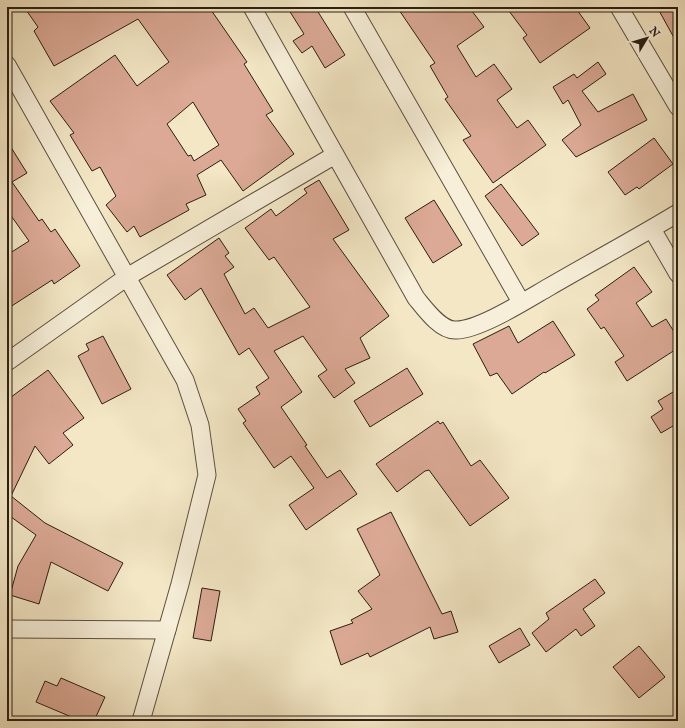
<svg xmlns="http://www.w3.org/2000/svg" width="685" height="728" viewBox="0 0 685 728" font-family="'IM FELL English',serif">
	<rect width="100%" height="100%" fill="#f3e7c5"/>
	<filter id="stains"><feTurbulence type="fractalNoise" baseFrequency=".005" numOctaves="4"/><feColorMatrix values="0 0 0 0 .2 0 0 0 0 .09 0 0 0 0 .02 0 0 0 .5 -.17"/></filter>
	<radialGradient id="worn" r=".72"><stop offset=".6" stop-color="#630" stop-opacity="0"/><stop offset="1" stop-color="#630" stop-opacity=".3"/></radialGradient>
	<g fill="#dba995" stroke="#2a1e13" fill-rule="evenodd">
		<path d="M24,7h185l38,55 -3,2 29,47 -7,4 28,39 -51,37 -22,-31 -24,15 9,20 -20,9 3,6 -49,27 -6,-11 -7,6 -21,-27 10,-9 -16,-29 -8,4 -22,-36 4,-2 -24,-32 65,-46 22,31 32,-24 -31,-43 -84,47 -20,-35 4,-4zM193,102l26,43 -25,16 -3,-6 -3,1 -21,-32z"/>
		<path d="M287,7h28l30,48 -20,13 -13,-22 -10,7 -9,-12 11,-7z"/>
		<path d="M397,7h72l15,20 -27,19 19,31 18,-13 18,25 -15,11 20,28 11,-8 18,25 -53,38 -30,-43 8,-4 -26,-37 3,-2 -18,-31 5,-3z"/>
		<path d="M506,7h69l15,21 -50,35 -17,-25 4,-3z"/>
		<path d="M657,7h21v38z"/>
		<path d="M598,62l8,12 -24,17 16,21 35,-18 14,26 -71,37 -14,-17 19,-15 -13,-25 -5,4 -10,-17 21,-13 3,4z"/>
		<path d="M654,138l19,26 -34,25 -2,-2 -12,8 -17,-23z"/>
		<path d="M7,141l20,32 -15,9 27,39 3,-2 9,13 4,-3 25,37 -26,18 -2,-4 -45,29v-54l22,-14 -22,-31z"/>
		<path d="M319,180l30,50 -16,9 56,77 -29,22 10,20 -25,11 10,14 -21,15 -16,-22 9,-6 -24,-34 -29,15 28,41 -21,15 26,38 -2,1 22,32 13,-8 17,24 -51,36 -17,-25 25,-17 -23,-32 -17,12 -31,-45 3,-2 -8,-12 22,-15 -4,-7 13,-9 -20,-30 -10,7 -38,-67 -16,12 -18,-25 52,-37 10,15 -4,3 9,11 -10,7 21,40 9,-6 14,20 42,-21 -36,-50 -5,3 -24,-32 26,-19 5,7 31,-23 -3,-4z"/>
		<path d="M501,184l38,50 -17,12 -37,-50z"/>
		<path d="M434,200l28,45 -29,18 -28,-45z"/>
		<path d="M634,267l18,25 -16,11 16,24 14,-8 12,19v10l-51,33 -12,-19 9,-6 -20,-29 -3,2 -14,-20 12,-9 -4,-5z"/>
		<path d="M553,321l22,34 -30,18 -1,-1 -32,22 -15,-21 -7,3 -17,-32 36,-18 9,17z"/>
		<path d="M103,336l28,53 -29,15 -24,-48 11,-6 -3,-6z"/>
		<path d="M407,368l16,26 -53,33 -16,-26z"/>
		<path d="M48,370l36,48 -21,15 10,12 -24,19 -14,-18 -24,50 34,27 78,40 -15,28 -57,-29 -12,42 -29,-9 8,-29 18,-31 -29,-21v-114z"/>
		<path d="M678,389v45l-5,-8 -12,7 -10,-16 12,-8 -5,-8z"/>
		<path d="M438,421l2,3 3,-2 28,44 9,-6 29,38 -39,28 -41,-56 -4,1 -28,21 -21,-28z"/>
		<path d="M391,512l51,102 9,-3 7,21 -24,7 -4,-12 -60,30 -2,-4 -27,12 -11,-34 23,-8 -2,-3 21,-11 -14,-18 22,-16 -23,-46z"/>
		<path d="M595,579l10,14 -22,16 12,17 -14,10 -5,-7 -30,23 -14,-19 17,-14 -3,-6z"/>
		<path d="M202,588l18,3 -9,50 -18,-3z"/>
		<path d="M520,628l10,17 -31,18 -10,-17z"/>
		<path d="M639,646l26,31 -26,21 -26,-31z"/>
		<path d="M61,678l44,19 -11,24h-13l-45,-19 9,-21 12,5z"/>
	</g>
	<g fill="none" stroke-linecap="round" stroke-linejoin="round">
		<g stroke="#5c5040" stroke-width="19">
			<g id="street">
				<path d="M252,7l164,291c9,11 24,32 39,32 23,1 73,-31 94,-43 43,-25 86,-48 129,-74"/>
				<path d="M352,7l169,295"/>
				<path d="M619,7l59,100"/>
				<path d="M7,65l178,315 15,45 7,50 -27,109 -39,137"/>
				<path d="M652,229l26,45"/>
				<path d="M7,362l120,-85 208,-122"/>
				<path d="M7,629l160,1"/>
			</g>
		</g>
		<use href="#street" stroke="#f7efd9" stroke-width="17"/>
	</g>
	<rect width="685" height="728" fill="none" stroke="#f3e7c5" stroke-width="24"/>
	<rect x="8" y="8" width="669" height="712" fill="none" stroke="#2a1e13" stroke-width="2"/>
	<rect x="12" y="12" width="661" height="704" fill="none" stroke="#2a1e13"/>
	<g transform="translate(647 38) rotate(52)" stroke="#f7efd9" stroke-width="3" paint-order="stroke">
	<path d="M0-3L7 15L0 10L-7 15Z" fill="#2a1e13"/>
	<text y="-6" font-size="11" font-weight="bold" text-anchor="middle" fill="#2a1e13">N</text>
	</g>
	<rect width="100%" height="100%" filter="url(#stains)"/>
	<rect width="100%" height="100%" fill="url(#worn)"/>
</svg>
